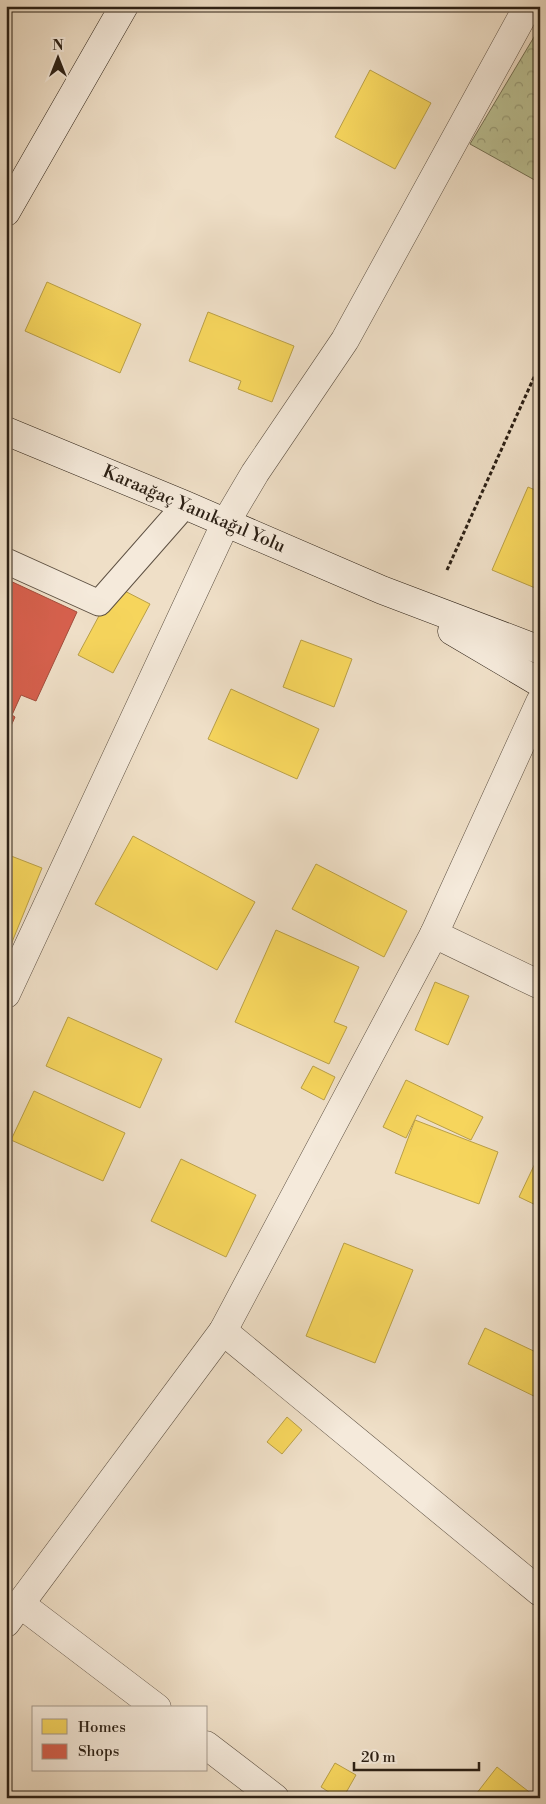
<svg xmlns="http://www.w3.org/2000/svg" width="546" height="1804" viewBox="0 0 546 1804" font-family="'Libre Bodoni',serif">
	<defs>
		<pattern id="park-crowns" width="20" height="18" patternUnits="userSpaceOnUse" patternTransform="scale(1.25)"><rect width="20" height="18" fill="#bbc194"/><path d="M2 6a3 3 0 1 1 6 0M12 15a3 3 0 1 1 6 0" fill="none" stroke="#989c78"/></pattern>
	</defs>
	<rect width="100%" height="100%" fill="#efdfc7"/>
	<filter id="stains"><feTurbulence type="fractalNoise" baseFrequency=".004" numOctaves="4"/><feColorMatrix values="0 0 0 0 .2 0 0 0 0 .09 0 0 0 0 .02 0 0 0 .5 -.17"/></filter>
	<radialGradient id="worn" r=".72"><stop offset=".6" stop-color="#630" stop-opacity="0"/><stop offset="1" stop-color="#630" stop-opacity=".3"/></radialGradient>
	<path fill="url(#park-crowns)" stroke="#747054" d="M540,27v156l-70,-39z"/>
	<g fill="#f6d55c" stroke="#b99f47">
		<path d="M370,70l61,33 -36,66 -60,-32z"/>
		<path d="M47,282l94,42 -21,49 -95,-42z"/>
		<path d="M208,312l86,34 -22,56 -34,-13 3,-8 -52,-20z"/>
		<path d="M528,487l12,5v98l-48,-20z"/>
		<path d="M115,586l35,18 -37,69 -35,-18z"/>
		<path d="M301,640l51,19 -18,48 -51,-20z"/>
		<path d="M231,689l88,40 -22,50 -89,-40z"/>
		<path d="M133,836l122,66 -38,68 -122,-66z"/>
		<path d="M6,854l36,14 -36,89z"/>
		<path d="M316,864l91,47 -23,46 -92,-48z"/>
		<path d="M276,930l83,37 -25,55 13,5 -18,37 -94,-42z"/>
		<path d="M435,982l34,14 -21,49 -33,-15z"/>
		<path d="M68,1017l94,42 -22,49 -94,-42z"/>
		<path d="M313,1066l22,11 -11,23 -23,-12z"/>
		<path d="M406,1080l77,37 -12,23 -54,-25 -11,23 -23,-11z"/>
		<path d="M34,1091l91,42 -22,48 -92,-41z"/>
		<path d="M415,1120l83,32 -19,52 -84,-31z"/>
		<path d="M540,1153v54l-21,-10z"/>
		<path d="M181,1159l75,36 -30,62 -75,-36z"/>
		<path d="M344,1243l69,27 -38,93 -69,-27z"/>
		<path d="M485,1328l55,26v45l-72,-35z"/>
		<path d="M287,1417l15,13 -20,24 -15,-12z"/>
		<path d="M335,1763l21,12 -13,23h-5l-17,-11z"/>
		<path d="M497,1767l40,31h-64z"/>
	</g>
	<path fill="#d6604d" stroke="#a34d3c" d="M6,579l71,33 -41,89 -15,-6 -9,20 3,2 -9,20z"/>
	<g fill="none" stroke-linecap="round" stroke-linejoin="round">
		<g stroke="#5d5042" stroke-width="27">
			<path id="lane" d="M6,561l93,42 86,-98"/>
		</g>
		<g stroke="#5d5042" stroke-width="29">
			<g id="street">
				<path d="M434,934l106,51"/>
				<path d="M6,994l220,-472 29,-49 90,-133 183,-334"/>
				<path d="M223,1331l317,261"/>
				<path d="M19,1603l138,105"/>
				<path d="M6,1623l217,-292 211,-397 106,-232"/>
				<path d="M206,1745l69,53"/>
			</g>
		</g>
		<g stroke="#2c2015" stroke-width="29">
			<g id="secondary">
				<path d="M6,212l118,-206"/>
				<path d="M6,431l179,74 197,85 158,60"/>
				<path d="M452,631l88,52"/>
			</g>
		</g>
		<path stroke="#2c2015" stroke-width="3" stroke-dasharray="4 2.5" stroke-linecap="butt" d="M447,570l93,-206"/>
		<use href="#lane" stroke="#f5eadb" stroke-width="25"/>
		<use href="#street" stroke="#f5eadb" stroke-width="28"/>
		<use href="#secondary" stroke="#f5eadb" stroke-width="28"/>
	</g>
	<g text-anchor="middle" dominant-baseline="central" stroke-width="5" stroke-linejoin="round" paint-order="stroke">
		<g font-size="18" fill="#2c2015" stroke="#f5eadb">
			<text transform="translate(194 509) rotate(23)">Karaağaç Yanıkağıl Yolu</text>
		</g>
	</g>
	<rect width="546" height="1804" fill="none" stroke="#efdfc7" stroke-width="25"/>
	<rect x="8" y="8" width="531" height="1789" fill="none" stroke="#2c2015" stroke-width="2.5"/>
	<rect x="12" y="12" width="521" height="1779" fill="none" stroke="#2c2015"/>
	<rect x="32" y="1706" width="175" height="65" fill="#f5eadb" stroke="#a5998c"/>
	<rect x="42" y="1719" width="25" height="15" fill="#f6d55c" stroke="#a5998c"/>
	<text x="78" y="1732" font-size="15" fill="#2c2015">Homes</text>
	<rect x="42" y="1744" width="25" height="15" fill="#d6604d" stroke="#a5998c"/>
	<text x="78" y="1756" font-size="15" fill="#2c2015">Shops</text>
	<g transform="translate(58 58)" stroke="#f5eadb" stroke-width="4" paint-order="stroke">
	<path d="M0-4L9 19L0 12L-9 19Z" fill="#2c2015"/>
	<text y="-8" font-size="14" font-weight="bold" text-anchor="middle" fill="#2c2015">N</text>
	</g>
	<path d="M354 1762v8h125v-8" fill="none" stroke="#2c2015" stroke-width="2.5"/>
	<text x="361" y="1762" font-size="15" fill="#2c2015" stroke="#f5eadb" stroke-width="4" paint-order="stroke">20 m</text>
	<rect width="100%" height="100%" filter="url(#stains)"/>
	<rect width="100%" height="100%" fill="url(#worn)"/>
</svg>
